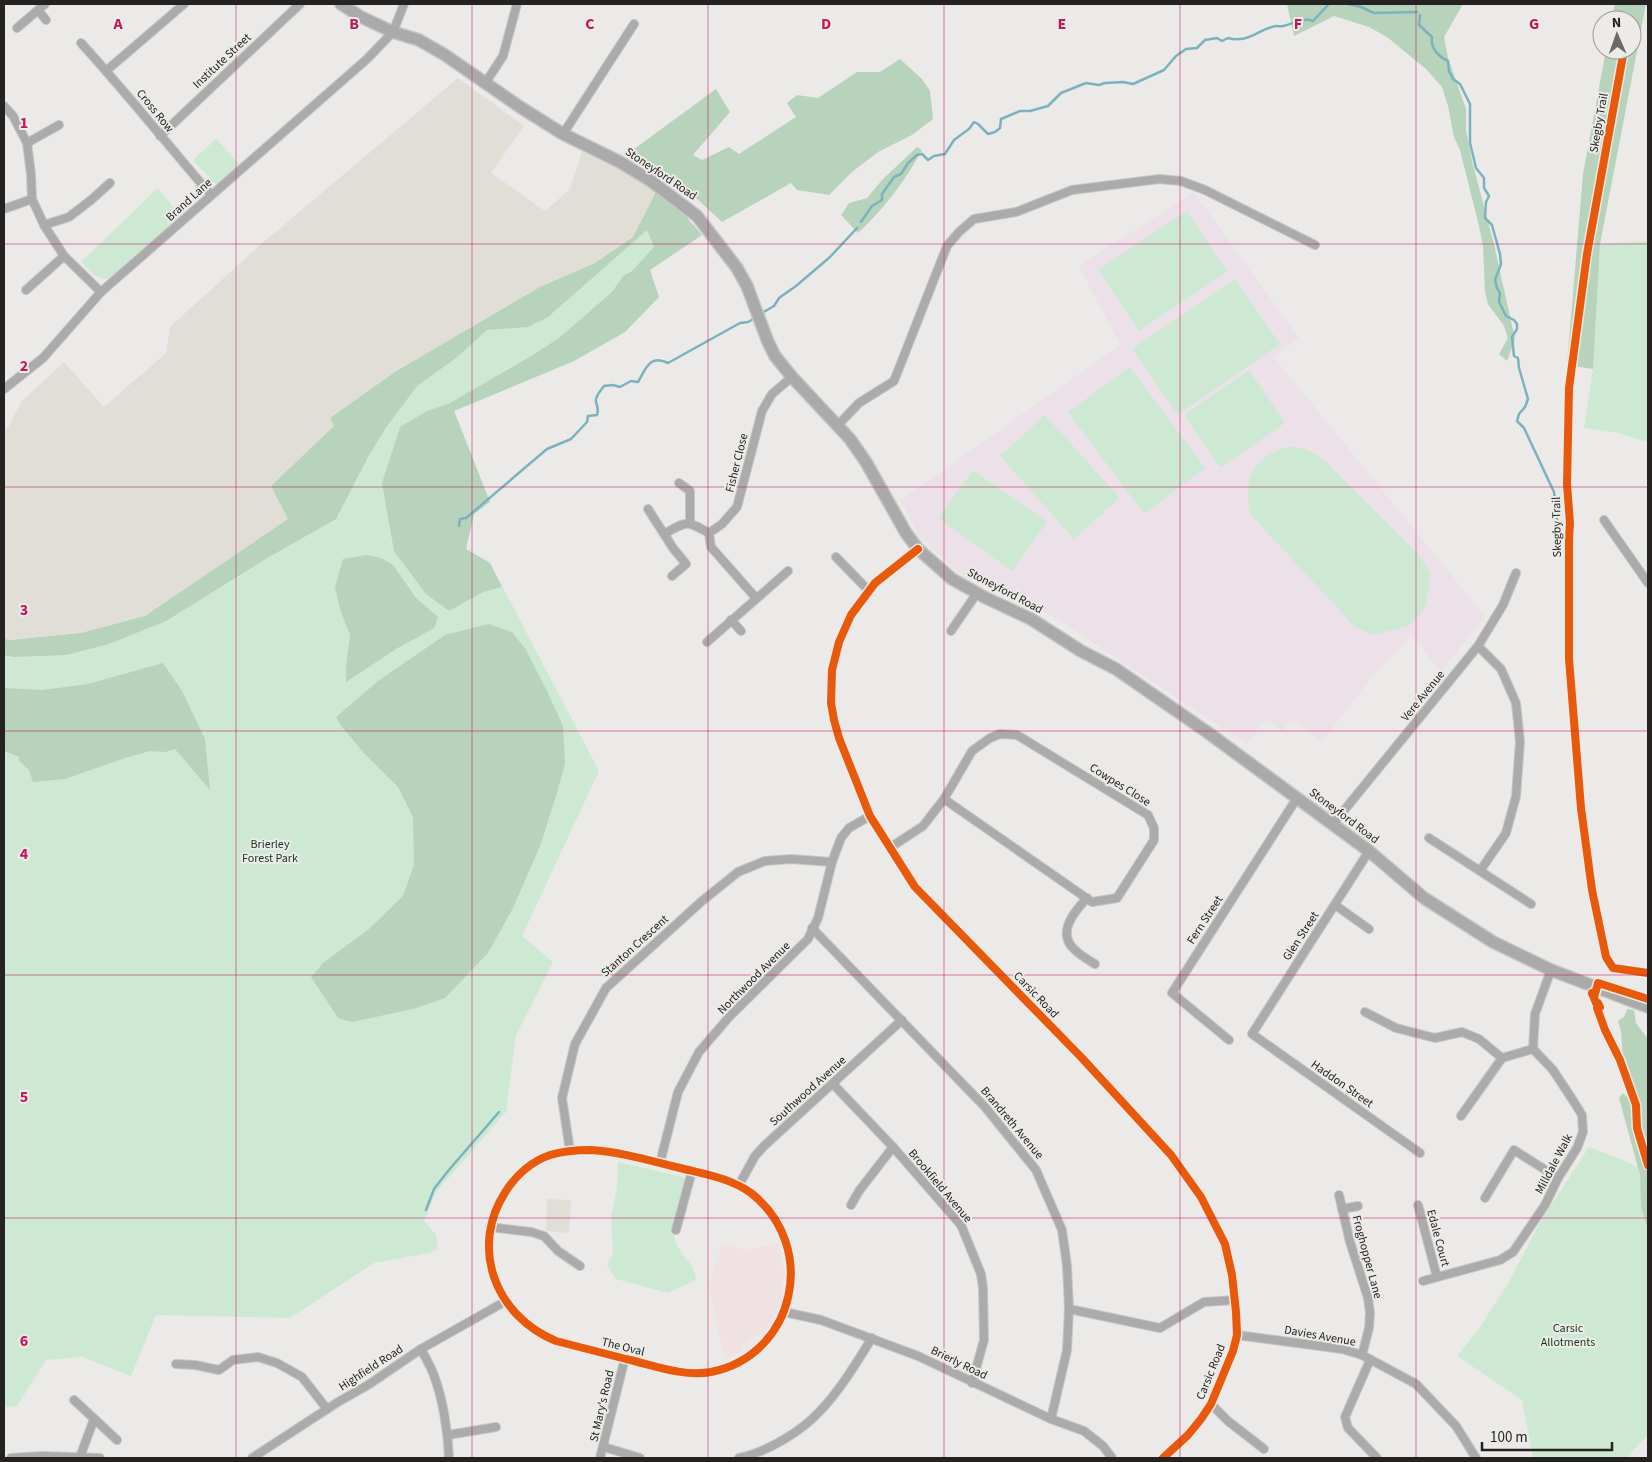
<svg xmlns="http://www.w3.org/2000/svg" width="1652" height="1462" viewBox="0 0 1652 1462" font-family="'Source Sans 3',sans-serif">
	<rect width="100%" height="100%" fill="#ebeae8"/>
	<path fill="#f0e1e3" d="M722,1243l22,7 35,-7 5,28 -2,23 -7,20 -14,21 -6,1 -14,11v5l-16,7 -16,-71z"/>
	<g fill="#e0ded7">
		<path d="M458,78l66,48 -33,47 54,38 25,-22 12,-37 25,9 50,29 -24,47 -38,26 -55,24 -145,85 -65,46 4,8 -63,60 17,33 -143,97 -64,17 -71,7 -6,-1v-208l5,-5 13,-25 42,-39 40,45 62,-54 4,-26 90,-82z"/>
		<path d="M547,1199l24,1 -2,33 -23,-2z"/>
	</g>
	<path fill="#ede1e9" d="M1194,192l105,146 -25,19 211,259 -44,56 -29,-36 -37,37 -53,69 -30,-23 -10,12 -16,-12 -19,25 -187,-123 -46,-24 -42,-18 -2,3 -53,-47 -3,-10 -13,-25 219,-155 -41,-79z"/>
	<g fill="#cee9d3">
		<path d="M216,139l24,26 -23,20 -23,-24 1,-3z"/>
		<path d="M158,188l23,29 -71,62c-14,2 -20,-8 -29,-17z"/>
		<path d="M657,190l26,23 19,22 -52,35 9,27 -34,35 -51,29 -120,50 36,91 -16,12 -8,35 24,14 109,208 -77,165 31,26 -37,73 -10,77 -70,80 -12,29 12,14 2,13 -8,5 -56,10 -84,55 -134,-3 -25,61 -49,-19 -36,3 -29,46 -13,1v-768l6,1 71,-7 64,-17 143,-97 -17,-33 63,-60 -4,-8 65,-46 145,-85 55,-24 38,-26z"/>
		<path d="M1187,211l40,61 -88,59 -41,-61z"/>
		<path d="M1648,241v201l-34,-10 -30,-4 9,-59 7,-125z"/>
		<path d="M1235,279l45,65 -102,71 -46,-66z"/>
		<path d="M1130,367l75,101 -61,46 -76,-102z"/>
		<path d="M1249,370l36,53 -65,45 -36,-53z"/>
		<path d="M1045,415l75,83 -46,41 -74,-83z"/>
		<path d="M1290,446l15,3 17,9 98,98 11,19 -5,30 -8,12 -10,9 -35,9 -18,-8 -104,-112c-9,-39 1,-57 39,-69z"/>
		<path d="M973,470l74,52 -35,49 -74,-53z"/>
		<path d="M1589,1147l37,14 12,7 3,20v20l7,21v206l-22,23h-93l-11,-58 -65,-44 21,-26 31,-48 29,-56z"/>
		<path d="M618,1162l65,15 2,2c-5,20 -18,49 -7,68 7,14 17,16 18,33l-28,13 -52,-14 -9,-14 5,-9 1,-6 -2,-33 6,-29z"/>
	</g>
	<g fill="#b7d3bb">
		<path d="M1287,4h176l-19,33 4,21 18,51v21l6,31 22,83 21,95 -8,22 -8,-7 9,-16 -4,-12 -16,-22 -3,-12 -2,-46 -4,-20 -19,-76 -6,-13 -6,-31 -6,-19 -16,-18 -39,-32 -18,-10 -35,-11 -40,20z"/>
		<path d="M1615,4h31l-46,240 -7,125 -26,-4 16,-191 23,-124h26v-30h-21z"/>
		<path d="M900,59l22,20 8,12 3,28 -21,16 -34,17 -26,20 -23,23 -32,-5 -6,-7 -69,39 -26,-24 -66,-46 86,-63 14,23 -37,43 9,5 27,-13 10,7 57,-37 -9,-14 10,-8 21,3 39,-26h23z"/>
		<path d="M917,147l5,3c-16,30 -40,61 -64,83l-17,-18 8,-12 18,-5 16,-19z"/>
		<path d="M657,190l26,23 19,22 -52,35 9,27 -34,35 -51,29 -120,50 36,91 -16,12 -8,35 24,14 12,24 -19,5 -34,19 -23,-17 -32,-43 -12,-68 18,-56 27,-16 23,-8 83,-48 26,-17 53,-46 11,-16 9,-5 22,-24 -7,-17 -99,87 -20,10 -41,3 -31,28 -39,28 -32,43 -17,28 -32,62 -67,38 -103,64 -57,23 -43,11 -53,2 -9,-2v-16l7,1 70,-7 64,-17 143,-97 -17,-33 63,-60 -4,-8 65,-46 145,-85 55,-24 38,-26z"/>
		<path d="M366,555l15,3 12,7 23,33 22,19 -4,11 -38,21 -50,33v-16l4,-31 -10,-26 -5,-22 8,-28z"/>
		<path d="M488,624l24,8 14,18 21,41 16,35 2,38 -8,29 -17,53 -27,62 -25,45 -43,45 -32,11 -61,13 -14,-4 -27,-41 12,-14 46,-34 34,-33 11,-31 -1,-48 -15,-30 -34,-34 -22,-26 -6,-10 42,-36 67,-46z"/>
		<path d="M163,663l19,28 23,48 5,51 -35,-41 -9,3 -16,-1 -25,7 -60,21 -32,3 -4,-12 -10,-9v-4l-15,-6v-63l38,2 46,-6z"/>
		<path d="M1627,1009l7,1 2,13 12,16v108l-7,-19 -1,-16 -5,-22 -12,-31 -2,-28 -3,-10 6,-4z"/>
		<path d="M1623,1093l9,9 2,19 14,51v57l-7,-21 -1,-33 -21,-77z"/>
	</g>
	<g fill="none" stroke-linecap="round" stroke-linejoin="round">
		<g stroke="#7cb2bd" stroke-width="2.5">
			<path d="M1348,4l13,3 13,6 43,-1"/>
			<path d="M1420,15l-1,10 13,12c-2,11 7,20 16,24l1,10 4,8 7,5 10,20v39l6,25 8,10v10l5,8 -3,6 -1,16 7,7 8,29 1,10 -6,16 2,8 3,5 -1,9 7,14 8,4 3,4v5l-5,8 2,19 4,2 1,10 9,31 -3,8 -6,7 -2,7 7,7 30,64 3,28 4,10"/>
			<path d="M861,222l11,-16 10,-6v-6l12,-17 7,-3 7,-11 9,-8 5,-1 6,6 6,-4 11,-2 9,-14 15,-11 5,-7 4,2 10,10 7,-2 5,-4 1,-9 19,-8h10l18,-5 13,-13 25,-10 13,2 6,-2 18,-1 10,2 31,-14 12,-14 10,-7 11,-1 8,-8 12,-2 5,3 6,-3c19,5 27,-6 44,-11 4,-2 7,0 11,-1 11,-2 19,-9 30,-5l16,-17"/>
			<path d="M762,313l12,-7 5,-8 17,-12 34,-29 27,-29"/>
			<path d="M459,526l1,-7 6,-1 81,-69 24,-10 16,-17 1,-6 9,-1c4,-15 -9,-9 7,-29l9,-1 7,2 11,-6 7,1c8,-13 11,-28 30,-19l72,-40 8,-1 7,-4"/>
			<path d="M426,1210l8,-21 14,-18 51,-59"/>
		</g>
		<g stroke="#c6c6c5" stroke-width="10">
			<g id="street">
				<path d="M38,10l8,10"/>
				<path d="M17,28l28,-24"/>
				<path d="M81,43c45,49 86,101 130,152"/>
				<path d="M106,71l78,-67"/>
				<path d="M486,82l17,-26 14,-52"/>
				<path d="M4,106l9,10 14,27 4,31 1,25 12,26 20,31 37,36"/>
				<path d="M563,134l71,-110"/>
				<path d="M160,136l140,-132"/>
				<path d="M27,143l32,-18"/>
				<path d="M4,209l28,-10"/>
				<path d="M44,225l25,-8 22,-17 19,-17"/>
				<path d="M26,290l38,-34"/>
				<path d="M4,389l39,-31 58,-66 266,-233 26,-27 11,-28"/>
				<path d="M838,425l21,-22 35,-22 53,-135 12,-14 15,-13 42,-7 56,-22 87,-11 22,2 24,9 110,55"/>
				<path d="M679,483l11,8v32"/>
				<path d="M648,509l25,39 13,16 -14,12"/>
				<path d="M1604,520l44,63"/>
				<path d="M664,534c23,-13 22,-14 45,-1"/>
				<path d="M918,549l-43,34 -24,32 -12,27 -7,28 -1,33 3,17 5,18 31,78 45,71 166,170 90,98 30,42 24,47 7,31 4,37 1,23 -4,16 -22,53 -10,15 -13,16 -25,23"/>
				<path d="M836,557l33,34"/>
				<path d="M756,598l-45,-51 -2,-14 13,-9 15,-17 25,-96 10,-17 20,-17"/>
				<path d="M731,620l10,11"/>
				<path d="M951,631l26,-38"/>
				<path d="M707,642l81,-71"/>
				<path d="M1478,646l23,23 15,34 4,39 -4,54 -10,37 -26,38"/>
				<path d="M1333,824l145,-178 25,-41 13,-32"/>
				<path d="M1429,838l102,66"/>
				<path d="M891,847l32,-21 21,-27 28,-48 18,-13 10,-4 17,1 131,80 6,13v12l-37,58 -25,4 -148,-103"/>
				<path d="M1369,851l-117,183 168,119"/>
				<path d="M1087,898c-13,14 -31,35 -12,52 6,6 14,10 20,14"/>
				<path d="M1335,905l34,24"/>
				<path d="M812,928l173,179 51,63 26,60 5,36 2,43 -2,41 -16,69"/>
				<path d="M1365,1012l31,16 39,10 27,-6 17,7 23,19"/>
				<path d="M1229,1040l-57,-47 125,-195"/>
				<path d="M833,1084l60,63 68,78 20,49 2,14 1,52 -12,43"/>
				<path d="M1461,1116l41,-58 31,-9"/>
				<path d="M591,1150c31,2 60,11 89,18 24,6 50,10 71,25 68,53 45,162 -40,179 -29,5 -58,-7 -85,-13 -24,-6 -47,-12 -70,-18 -61,-25 -87,-94 -50,-150 10,-16 26,-30 44,-36 13,-4 27,-5 41,-5z"/>
				<path d="M570,1151l-8,-53 13,-54 31,-56 96,-87 36,-29 27,-11 26,-2 41,3"/>
				<path d="M660,1163l18,-71 21,-40 31,-36 78,-77 10,-21 14,-56 9,-24 8,-10 21,-12"/>
				<path d="M739,1185l16,-29 9,-10 138,-126"/>
				<path d="M1339,1195l11,47 18,56 2,15 -1,15 -7,27"/>
				<path d="M1485,1198l29,-48 44,28"/>
				<path d="M851,1205l8,-14 34,-44"/>
				<path d="M1418,1205l19,72"/>
				<path d="M1342,1209l16,-3"/>
				<path d="M490,1227l41,5 13,4 14,15 22,15"/>
				<path d="M676,1230l16,-59"/>
				<path d="M1423,1281l77,-21 13,-8 32,-47 13,-27 19,-30 6,-16 -1,-17 -8,-13 -21,-32 -20,-21 2,-35 16,-44"/>
				<path d="M1069,1309l91,19 44,-26 31,-2"/>
				<path d="M784,1312l37,8 97,36 133,63 33,12 19,15 9,12"/>
				<path d="M1237,1335l105,14 20,6 54,29 40,42 20,32"/>
				<path d="M421,1349c4,8 9,16 12,24 10,25 15,59 16,85"/>
				<path d="M1370,1360l-25,57 3,11 29,30"/>
				<path d="M176,1364l19,1 24,5 14,-10 25,-3 19,6 25,14 25,32"/>
				<path d="M74,1400l43,40"/>
				<path d="M1211,1404l17,17 36,28"/>
				<path d="M448,1435l48,-8"/>
				<path d="M604,1447l36,11"/>
				<path d="M80,1457l14,-38"/>
				<path d="M11,1458l31,-2 58,2"/>
				<path d="M252,1458l86,-56 30,-17 53,-36 85,-48"/>
				<path d="M600,1458l25,-100"/>
				<path d="M739,1458c28,-6 62,-26 82,-48 20,-21 35,-47 51,-72"/>
			</g>
		</g>
		<g stroke="#c6c6c5" stroke-width="14">
			<path id="secondary" d="M341,4l20,13 32,15 26,8 26,15 75,52 43,27 57,28 31,19 46,35 40,52 10,18 21,56 7,14 17,21 58,62 16,23 40,71 12,16 34,30 32,18 47,22 50,32 35,18 91,63 162,119 55,47 69,44 58,28 97,37"/>
		</g>
		<use href="#street" stroke="#acabab" stroke-width="8"/>
		<use href="#secondary" stroke="#abaaaa" stroke-width="11"/>
		<g stroke="#ecebe7" stroke-width="11">
			<g id="cycleway">
				<path d="M1624,50l-37,204 -18,134 -2,96 3,39 -1,15v121l12,149 11,82 14,67 7,11 35,5"/>
				<path d="M918,549l-43,34 -24,32 -12,27 -7,28 -1,33 3,17 5,18 31,78 45,71 166,170 90,98 30,42 24,47 7,31 4,37 1,23 -4,16 -22,53 -10,15 -13,16 -25,23"/>
				<path d="M1592,993l4,10h2l2,4 -3,1 8,22 15,30 16,45 1,23 11,37"/>
				<path d="M1592,993l3,1 3,-11 50,16"/>
				<path d="M591,1150c31,2 60,11 89,18 24,6 50,10 71,25 68,53 45,162 -40,179 -29,5 -58,-7 -85,-13 -24,-6 -47,-12 -70,-18 -61,-25 -87,-94 -50,-150 10,-16 26,-30 44,-36 13,-4 27,-5 41,-5z"/>
			</g>
		</g>
		<use href="#cycleway" stroke="#e8590c" stroke-width="8"/>
	</g>
	<path fill="none" stroke="#c2185b" stroke-width="1" stroke-opacity="0.55" d="M236,4v1454M472,4v1454M708,4v1454M944,4v1454M1180,4v1454M1416,4v1454M4,244h1644M4,487h1644M4,731h1644M4,975h1644M4,1218h1644"/>
	<g text-anchor="middle" dominant-baseline="central" stroke-width="4" stroke-linejoin="round" paint-order="stroke">
		<g font-size="12" fill="#242322" stroke="#ecebe7">
			<text transform="translate(222 61) rotate(-43)">Institute Street</text>
			<text transform="translate(155 111) rotate(51)">Cross Row</text>
			<text transform="translate(1599 123) rotate(-80)">Skegby Trail</text>
			<text transform="translate(661 174) rotate(34)">Stoneyford Road</text>
			<text transform="translate(189 200) rotate(-42)">Brand Lane</text>
			<text transform="translate(737 463) rotate(-76)">Fisher Close</text>
			<text transform="translate(1557 527) rotate(-91)">Skegby Trail</text>
			<text transform="translate(1005 591) rotate(28)">Stoneyford Road</text>
			<text transform="translate(1423 696) rotate(-51)">Vere Avenue</text>
			<text transform="translate(1120 785) rotate(32)">Cowpes Close</text>
			<text transform="translate(1344 816) rotate(37)">Stoneyford Road</text>
			<text transform="translate(1205 920) rotate(-57)">Fern Street</text>
			<text transform="translate(1301 936) rotate(-57)">Glen Street</text>
			<text transform="translate(635 946) rotate(-42)">Stanton Crescent</text>
			<text transform="translate(754 978) rotate(-45)">Northwood Avenue</text>
			<text transform="translate(1036 995) rotate(46)">Carsic Road</text>
			<text transform="translate(1342 1084) rotate(35)">Haddon Street</text>
			<text transform="translate(808 1091) rotate(-42)">Southwood Avenue</text>
			<text transform="translate(1012 1123) rotate(50)">Brandreth Avenue</text>
			<text transform="translate(1554 1164) rotate(-62)">Milldale Walk</text>
			<text transform="translate(940 1186) rotate(50)">Brookfield Avenue</text>
			<text transform="translate(1438 1238) rotate(75)">Edale Court</text>
			<text transform="translate(1367 1257) rotate(75)">Froghopper Lane</text>
			<text transform="translate(1320 1336) rotate(10)">Davies Avenue</text>
			<text transform="translate(623 1347) rotate(14)">The Oval</text>
			<text transform="translate(959 1363) rotate(26)">Brierly Road</text>
			<text transform="translate(371 1368) rotate(-33)">Highfield Road</text>
			<text transform="translate(1211 1372) rotate(-68)">Carsic Road</text>
			<text transform="translate(602 1406) rotate(-77)">St Mary's Road</text>
		</g>
		<g font-size="12" fill="#10381c" stroke="#ecebe7">
			<text x="270" y="844">Brierley<tspan x="270" dy="14">Forest Park</tspan></text>
			<text x="1568" y="1328">Carsic<tspan x="1568" dy="14">Allotments</tspan></text>
		</g>
	</g>
	<g font-size="16" text-anchor="middle" font-weight="bold" fill="#c2185b" stroke="#ecebe7" stroke-width="4" stroke-linejoin="round" paint-order="stroke">
		<text x="118" y="29">A</text>
		<text x="354" y="29">B</text>
		<text x="590" y="29">C</text>
		<text x="826" y="29">D</text>
		<text x="1062" y="29">E</text>
		<text x="1298" y="29">F</text>
		<text x="1534" y="29">G</text>
		<text x="24" y="128">1</text>
		<text x="24" y="371">2</text>
		<text x="24" y="615">3</text>
		<text x="24" y="859">4</text>
		<text x="24" y="1102">5</text>
		<text x="24" y="1346">6</text>
	</g>
	<rect width="1652" height="1462" fill="none" stroke="#242322" stroke-width="10"/>
	<g transform="translate(1617 35) rotate(358)"><circle r="24" fill="#ecebe7" stroke="#9c9b98"/>
	<path d="M0-4L9 19L0 12L-9 19Z" fill="#6a6967"/>
	<text y="-8" font-size="14" font-weight="bold" text-anchor="middle" fill="#242322">N</text>
	</g>
	<path d="M1482 1442v8h130v-8" fill="none" stroke="#242322" stroke-width="2.5"/>
	<text x="1490" y="1442" font-size="15" fill="#242322" stroke="#ecebe7" stroke-width="4" paint-order="stroke">100 m</text>
</svg>
